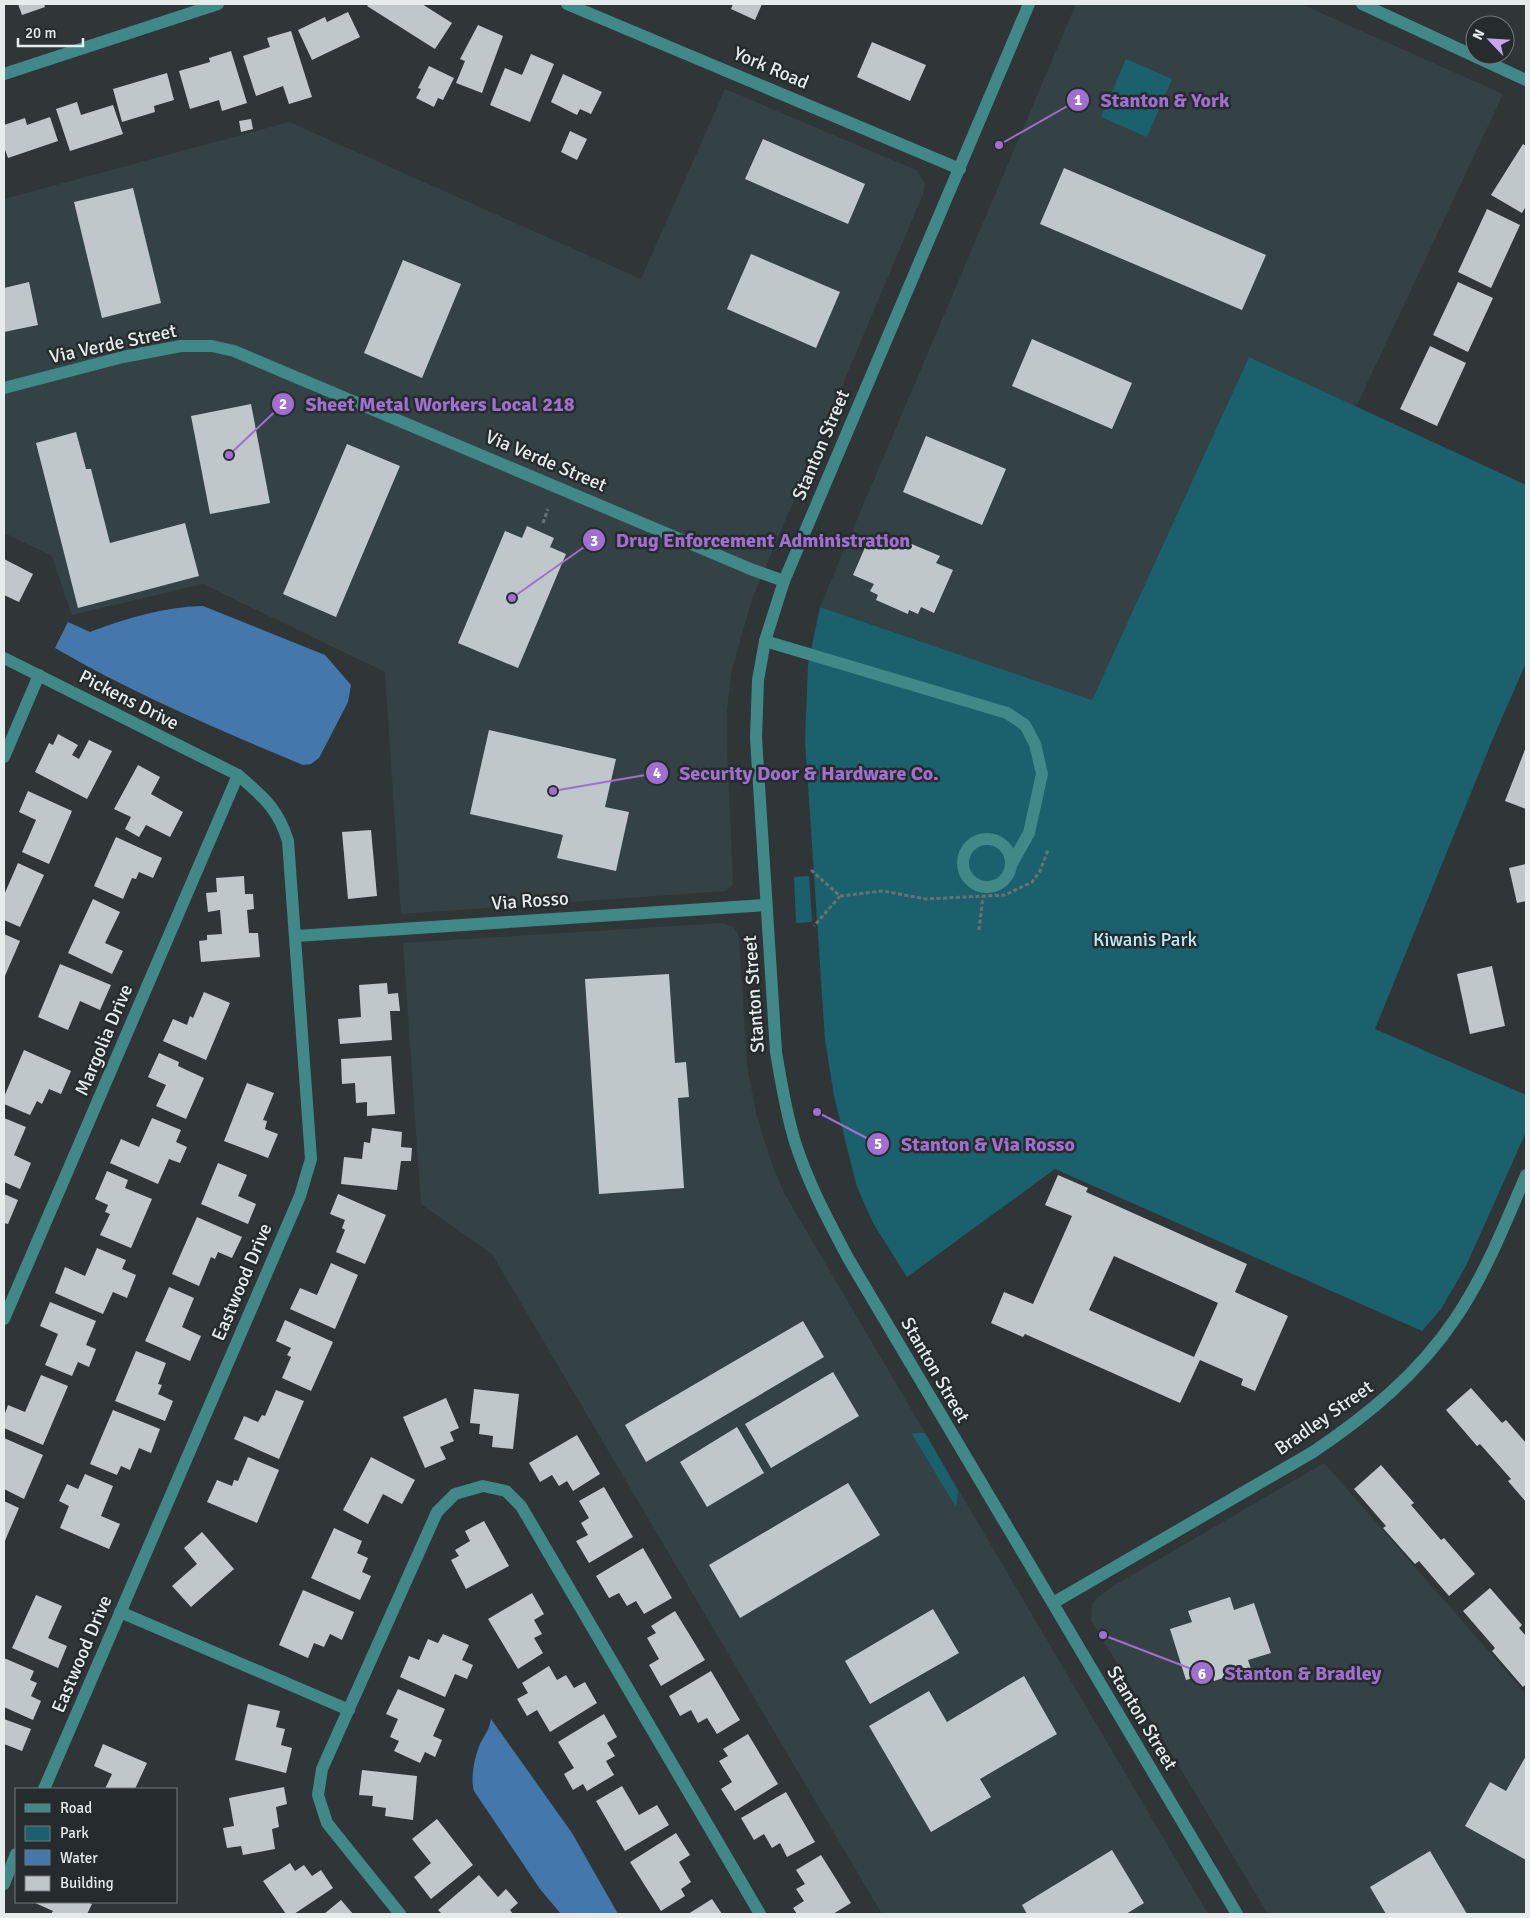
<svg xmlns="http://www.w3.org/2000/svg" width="1530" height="1918" viewBox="0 0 1530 1918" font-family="Signika,sans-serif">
	<rect width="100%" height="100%" fill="#303638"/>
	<g fill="#344245">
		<path d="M1076,4h225l202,90 -147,313 -107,-50 -157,343 -272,-93z"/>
		<path d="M725,89l191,81 9,13 -2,11 -171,405 -21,74 -4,38v37l6,136 -7,7 -325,23 -16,-242 -182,-88 -131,31 -20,-59 -48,-23v-334l285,-77 352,157z"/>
		<path d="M723,923l11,5 5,9 8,128 9,48 14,46 14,34 424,721h-326l-390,-660 -71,-50 -18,-261z"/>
		<path d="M1324,1463l202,231v220h-258l-177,-294 1,-15 6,-8 17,-12z"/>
	</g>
	<g fill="#1b606d">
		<path d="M1126,59l46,20 -25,58 -46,-20z"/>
		<path d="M1249,357l277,128v178l-32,73 -119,293 151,66v37l-60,134 -25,43 -19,22 -367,-162 -148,108 -34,-54 -16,-36 -23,-91 -9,-56 -20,-300 3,-75 12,-58 272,93z"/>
		<path d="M809,876l3,46 -16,1 -2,-46z"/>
		<path d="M916,1433h9l33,58 -2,16 -44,-73z"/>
	</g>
	<g fill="#4478ac">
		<path d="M203,606l122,49 26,30 -3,17 -29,56 -8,6 -8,1c-84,-35 -169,-71 -248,-117l13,-26 22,10c36,-14 74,-25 113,-26z"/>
		<path d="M491,1719l81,114 46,81h-57l-21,-25 -66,-98c-4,-13 1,-35 6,-47 5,-10 9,-13 11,-25z"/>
	</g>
	<g fill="#c0c7cb" fill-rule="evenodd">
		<path d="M18,4h26l1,3 -23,8z"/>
		<path d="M369,4h53l30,19 -17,26 -68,-43z"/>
		<path d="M733,4h29l-7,16 -24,-11z"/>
		<path d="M348,12l12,25 -48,23 -14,-30 27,-13 2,5z"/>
		<path d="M478,25l25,11 -21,57 -26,-10 9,-22 -5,-2z"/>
		<path d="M291,31l21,66 -23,7 -6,-18 -27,10 -13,-40 27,-9 -3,-9z"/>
		<path d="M872,42l54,23 -16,36 -53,-24z"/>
		<path d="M231,51l16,52 -25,8 -3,-11 -29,9 -11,-38 31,-9 -1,-4z"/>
		<path d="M531,54l23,10 -24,58 -40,-17 15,-37 17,7z"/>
		<path d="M429,66l25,12 -11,22 -5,-2 -4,9 -18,-9 5,-9 -3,-1z"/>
		<path d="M167,73l7,27 -20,6 1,6 -33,10 -9,-33z"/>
		<path d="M563,74l39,18 -11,22 -11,-5 -3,6 -26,-13z"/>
		<path d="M77,102l4,13 32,-10 10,29 -53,17 -14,-42z"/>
		<path d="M50,117l8,24 -50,17 -4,-11v-22l21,-7 2,7z"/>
		<path d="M251,119l2,10 -12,3 -2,-11z"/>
		<path d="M570,131l17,8 -10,21 -16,-8z"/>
		<path d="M763,139l102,45 -17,40 -103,-45z"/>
		<path d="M1523,144l3,2v60l-4,7 -31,-18z"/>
		<path d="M1064,168l202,87 -24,55 -202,-86z"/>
		<path d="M133,188l28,115 -59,15 -28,-116z"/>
		<path d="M1487,209l33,16 -29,63 -33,-16z"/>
		<path d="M751,254l89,38 -24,56 -89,-39z"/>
		<path d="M403,260l58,24 -39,94 -58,-25z"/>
		<path d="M29,282l9,43 -34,7v-44z"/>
		<path d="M1458,282l35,16 -25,54 -35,-17z"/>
		<path d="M1032,339l100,44 -20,46 -100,-43z"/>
		<path d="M1430,346l36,17 -29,63 -37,-17z"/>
		<path d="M251,404l19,99 -60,11 -19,-98z"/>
		<path d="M76,432l10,37h5l19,74 75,-20 14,53 -121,32 -42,-165z"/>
		<path d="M926,436l80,33 -24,56 -79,-33z"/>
		<path d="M347,444l53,22 -64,151 -53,-23z"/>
		<path d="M527,526l27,12 -4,9 16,7 -48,114 -60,-25 47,-112 17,7z"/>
		<path d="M870,536l21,9 4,-8 45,19 -4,7 17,7 -19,43 -13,-6 -3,7 -9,-4 -1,4 -32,-14 2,-5 -8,-4 4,-7 -21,-9z"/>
		<path d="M4,559l29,15 -14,28 -15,-7z"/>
		<path d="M489,730l127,29 -11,48 24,5 -13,59 -59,-13 6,-23 -93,-21z"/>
		<path d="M58,734l20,11 -6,10 7,4 10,-19 23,11 -25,48 -52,-27 14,-29 4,2z"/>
		<path d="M1526,747v62l-21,-8z"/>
		<path d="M138,765l22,12 -9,17 32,18 -13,25 -24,-12 -7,12 -14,-8 6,-12 -17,-8z"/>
		<path d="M28,791l44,20 -23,53 -27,-12 14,-32 -17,-8z"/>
		<path d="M371,830l6,66 -29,3 -6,-67z"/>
		<path d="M116,837l46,21 -9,20 -14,-6 -3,7 -4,-1 -9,21 -29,-13z"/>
		<path d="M18,863l26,12 -24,52 -16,-7v-25z"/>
		<path d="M1526,864v37l-9,2 -8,-35z"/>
		<path d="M244,876l1,18h8l1,15 -7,1 2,23h9l2,24 -59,5 -2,-21 8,-1v-5l15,-1 -2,-24 -12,2 -2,-19 11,-1 -1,-14z"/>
		<path d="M93,899l27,13 -15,31 18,8 -11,23 -44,-21z"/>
		<path d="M4,934l16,7 -16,37z"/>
		<path d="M60,964l51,21 -11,25 -20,-9 -12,29 -30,-13z"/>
		<path d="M1492,966l13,60 -35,8 -13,-60z"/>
		<path d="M669,974l6,89 11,-1 3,35 -11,1 6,90 -85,6 -14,-215z"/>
		<path d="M387,983l1,11 10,-1 2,18h-10l2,29 -52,4 -2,-25 23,-2 -2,-32z"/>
		<path d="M204,992l26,11 -24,57 -43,-19 10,-22 14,6 3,-9 3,2z"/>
		<path d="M24,1050l47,21 -10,23 -12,-5 -7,15 -5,-3 -7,14 -26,-11v-7z"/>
		<path d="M159,1053l20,9 -1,4 26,12 -18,41 -30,-13 10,-21 -18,-8z"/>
		<path d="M391,1056l4,58 -28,2v-14l-11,1 -1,-20 -13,1 -1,-25z"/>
		<path d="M247,1083l27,10 -11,27 4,1 -2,8 13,5 -10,24 -44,-17z"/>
		<path d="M4,1118l22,9 -12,28 17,8 -11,26 -16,-7z"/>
		<path d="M152,1118l29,12 -5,12 11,5 -7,16 -11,-4 -11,25 -48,-21 11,-24 18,8z"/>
		<path d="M372,1128l30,4 -1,15 11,1 -1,13h-10l-4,29 -56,-6 3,-27 18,2 2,-17 6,1z"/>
		<path d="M218,1163l29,12 -9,21 18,8 -8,20 -47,-20z"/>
		<path d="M107,1171l21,9 -3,8 27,11 -21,49 -31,-13 10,-21 -5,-2 3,-7 -13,-6z"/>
		<path d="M1058,1175l30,13 -2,4 161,72 -12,28 53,24 -33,75 -14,-6 2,-6 -43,-19 -20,43 -155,-69 -2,3 -32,-14 13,-31 29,12 39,-88 -27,-11zM1114,1256l104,47 -24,54 -105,-47z"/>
		<path d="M4,1194l14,6 -10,24 -4,-1z"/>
		<path d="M338,1194l48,21 -21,49 -29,-12 9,-22 -3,-2 3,-8 -15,-6z"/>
		<path d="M197,1217l45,20 -10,21 -14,-6 -3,7 -4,-2 -12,29 -27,-12z"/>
		<path d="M97,1248l29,12 -4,9 14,6 -9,23 -14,-6 -10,22 -48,-21 10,-26 20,9z"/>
		<path d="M331,1263l27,12 -23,54 -45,-20 10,-21 17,7z"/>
		<path d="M169,1287l25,11 -12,29 19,9 -11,25 -45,-20z"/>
		<path d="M50,1302l46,19 -10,24 10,4 -7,18 -11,-5 -6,14 -27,-11 13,-31 -18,-8z"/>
		<path d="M285,1320l48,22 -22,49 -29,-13 9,-21 -4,-2 4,-7 -15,-7z"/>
		<path d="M803,1321l21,36 -178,105 -21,-37z"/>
		<path d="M136,1351l30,12 -8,21 4,1 -4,9 15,7 -8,20 -50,-20z"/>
		<path d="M833,1372l26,44 -88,52 -26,-44z"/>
		<path d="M41,1375l27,11 -25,59 -39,-17v-12l4,-11 17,7z"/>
		<path d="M1471,1388l31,35 4,-3 20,23v59l-18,-21 3,-2 -31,-35 -3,2 -31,-36z"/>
		<path d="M474,1389l45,5 -6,55 -21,-2 1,-11 -14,-2 1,-10 -10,-1z"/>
		<path d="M276,1390l28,11 -25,58 -45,-20 10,-23 14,6 4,-7 3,1z"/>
		<path d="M446,1398l13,30 -9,4 4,9 -14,6 6,12 -21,9 -22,-51z"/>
		<path d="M113,1410l47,19 -9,24 -12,-5 -9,22 -9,-4 -4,9 -27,-11z"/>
		<path d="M737,1427l27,46 -57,34 -27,-45z"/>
		<path d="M577,1435l23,39 -27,17 -6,-10 -8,5 -7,-11 -12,7 -11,-19z"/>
		<path d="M4,1438l39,17 -19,44 -20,-10z"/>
		<path d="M248,1457l31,13 -22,53 -50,-21 10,-22 15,6 2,-6 4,1z"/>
		<path d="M371,1457l44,23 -13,24 -19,-10 -15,30 -25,-14z"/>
		<path d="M1381,1465l33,38 -3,2 30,35 3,-2 31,36 -26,22 -30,-35 -4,3 -32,-36 3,-2 -32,-37z"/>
		<path d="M85,1474l28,12 -12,30 19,8 -11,25 -49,-21 9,-22 -10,-5 8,-17 11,5z"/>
		<path d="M848,1483l32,52 -140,83 -31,-53z"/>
		<path d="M604,1487l29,50 -44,26 -13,-22 12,-6 -7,-12 8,-5 -10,-17z"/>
		<path d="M4,1501l15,7 -15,35z"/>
		<path d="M484,1521l25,45 -43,23 -15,-29 8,-4 -4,-6 15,-9 -5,-10z"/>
		<path d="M334,1528l28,13 -5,12 11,5 -6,14 9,4 -11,24 -49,-22z"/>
		<path d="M202,1532l32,37 -43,38 -19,-21 25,-22 -13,-16z"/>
		<path d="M643,1548l29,50 -28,16 -8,-13 -9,5 -8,-13 -10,5 -13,-22z"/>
		<path d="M1490,1588l32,37 -3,3 7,8v48l-3,3 -31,-36 3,-3 -32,-37z"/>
		<path d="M303,1590l51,22 -12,28 -12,-6 -6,13 -10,-4 -6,15 -29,-13z"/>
		<path d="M532,1593l12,21 -10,6 8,14 -8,4 9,15 -25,16 -30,-50z"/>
		<path d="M36,1595l26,11 -14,32 19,8 -9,22 -46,-20z"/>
		<path d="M1230,1597l4,13 20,-7 17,50 -23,7 3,9 -37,12 -3,-9 -25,8 -16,-51 22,-7 -4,-11z"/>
		<path d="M933,1609l26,44 -89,51 -25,-43z"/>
		<path d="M675,1611l30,49 -44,26 -12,-21 10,-6 -12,-21 9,-5 -5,-7z"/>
		<path d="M443,1634l26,11 -7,15 11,5 -6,14 -12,-5 -10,23 -45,-20 9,-21 10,4 9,-21 10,4z"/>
		<path d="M4,1658l30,13 -4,9 7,3 -6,13 10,5 -8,19 -29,-13z"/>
		<path d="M549,1666l8,14 9,-5 8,13 11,-6 12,21 -47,29 -13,-22 -10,6 -10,-17 11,-6 -6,-10z"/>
		<path d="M711,1671l29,49 -23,14 -10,-16 -9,5 -7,-13 -11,6 -11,-20z"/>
		<path d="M1024,1676l33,58 -77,45 11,18 -60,35 -62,-106 60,-35 18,31z"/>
		<path d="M398,1689l47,20 -12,27 9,4 -7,17 -10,-5 -5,11 -26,-12 5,-10 -9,-4 8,-18 -12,-5z"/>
		<path d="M248,1704l32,7 -4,16 9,2 -4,16 11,3 -6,25 -51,-13z"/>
		<path d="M604,1714l13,23 -10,6 8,13 -9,5 8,14 -27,16 -4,-7 -10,6 -9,-16 10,-6 -16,-26z"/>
		<path d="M4,1719l27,10 -9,22 -18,-7z"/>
		<path d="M748,1734l30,50 -43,27 -14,-22 11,-7 -13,-21 9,-5 -5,-7z"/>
		<path d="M103,1744l44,19 -12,26h-30l7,-15 -18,-8z"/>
		<path d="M1526,1756v104l-61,-34 25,-44 16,9z"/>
		<path d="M362,1770l55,6 -4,44 -28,-4 1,-8 -14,-2 1,-10 -14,-1z"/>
		<path d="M622,1786l17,29 18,-10 12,20 -44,26 -29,-50z"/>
		<path d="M284,1787l3,17 -11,3 3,20 -7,2 3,20 -32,6 -2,-9 -14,2 -4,-20 11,-2 -5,-28z"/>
		<path d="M786,1792l29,50 -28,15 -7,-14 -8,5 -8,-14 -10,6 -13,-22z"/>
		<path d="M437,1819l36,46 -42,34 -17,-22 17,-14 -19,-24z"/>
		<path d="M676,1833l14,22 -11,7 12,20 -10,7 4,7 -24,15 -31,-49z"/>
		<path d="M1112,1850l32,53 -18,11h-99l-5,-9z"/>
		<path d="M1430,1851l37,63h-81l-16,-27z"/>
		<path d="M821,1855l30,48 -18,11h-36l-4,-6 11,-7 -8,-12 9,-5 -9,-14z"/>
		<path d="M290,1863l5,8 9,-6 8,11 9,-6 12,18 -39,26h-8l-23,-33z"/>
		<path d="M479,1875l19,22 8,-8 12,14 -8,7 3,4h-71l-4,-4z"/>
		<path d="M712,1899l10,15h-34z"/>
		<path d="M341,1900l12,14h-29z"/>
		<path d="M33,1902h54l5,2 -5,10h-36l2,-3z"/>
	</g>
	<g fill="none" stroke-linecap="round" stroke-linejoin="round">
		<g stroke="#6b7173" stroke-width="3" stroke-dasharray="4 2.5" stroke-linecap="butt">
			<path d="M543,523l5,-14"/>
			<path d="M811,870l29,26 -26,30"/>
			<path d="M840,896l43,-5 43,8 79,-4 27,-13 8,-11 8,-21"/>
			<path d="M979,930l4,-34"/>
		</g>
		<g stroke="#418888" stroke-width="12">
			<path d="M567,4l393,165"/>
			<path d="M1029,4l-245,577 -19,60 -7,39 -2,58 20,314c5,30 10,61 19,90 13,41 33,78 53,116l389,656"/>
			<path d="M1362,4l164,76"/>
			<path d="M4,74l214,-70"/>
			<path d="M4,388l119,-31 58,-11h31l22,5 519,219 31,11"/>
			<path d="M765,641l242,72 18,12 10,19 7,30 -13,59 -18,32"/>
			<path d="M4,658l234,117c25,22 40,33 50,66l23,318 -11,37 -256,593"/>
			<path d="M4,757l35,-82"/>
			<circle cx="987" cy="863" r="24"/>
			<path d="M296,936l470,-31"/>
			<path d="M4,1319l234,-544"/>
			<path d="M1053,1603l260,-151c55,-37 105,-78 142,-133 30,-44 50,-95 71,-144"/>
			<path d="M120,1612l229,98"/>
			<path d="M4,1884l12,-30"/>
			<path d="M400,1914l-73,-91 -9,-28 4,-26 115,-257 18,-18 28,-8 23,5 15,15 239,408"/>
		</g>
	</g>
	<g text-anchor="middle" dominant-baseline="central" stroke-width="5" stroke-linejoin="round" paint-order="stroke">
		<g font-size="19" fill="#e6ebec" stroke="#262c2e">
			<text transform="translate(771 68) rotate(23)">York Road</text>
			<text transform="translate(113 344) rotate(-12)">Via Verde Street</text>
			<text transform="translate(821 445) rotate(-67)">Stanton Street</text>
			<text transform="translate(546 461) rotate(23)">Via Verde Street</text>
			<text transform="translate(129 700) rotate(27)">Pickens Drive</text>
			<text transform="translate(530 901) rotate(-4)">Via Rosso</text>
			<text transform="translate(754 994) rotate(-94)">Stanton Street</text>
			<text transform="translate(104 1040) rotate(-67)">Margolia Drive</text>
			<text transform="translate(242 1282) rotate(-67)">Eastwood Drive</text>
			<text transform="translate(935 1370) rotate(60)">Stanton Street</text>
			<text transform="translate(1324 1418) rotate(-35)">Bradley Street</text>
			<text transform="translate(82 1654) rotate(-67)">Eastwood Drive</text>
			<text transform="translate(1142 1718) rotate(59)">Stanton Street</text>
		</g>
		<g font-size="19" fill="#bbebf6" stroke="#262c2e">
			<text x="1145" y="940">Kiwanis Park</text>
		</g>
	</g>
	<path fill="none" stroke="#a06fcf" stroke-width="2" d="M999 145L1078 100M229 455L283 404M512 598L594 540M553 791L657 773M817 1112L878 1144M1103 1635L1202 1673"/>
	<g fill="#a06fcf" stroke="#262c2e" stroke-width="2">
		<circle cx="999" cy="145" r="5"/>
		<circle cx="229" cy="455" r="5"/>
		<circle cx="512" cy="598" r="5"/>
		<circle cx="553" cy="791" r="5"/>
		<circle cx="817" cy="1112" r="5"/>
		<circle cx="1103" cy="1635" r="5"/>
		<circle cx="1078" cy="100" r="12"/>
		<circle cx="283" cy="404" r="12"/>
		<circle cx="594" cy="540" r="12"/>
		<circle cx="657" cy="773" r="12"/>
		<circle cx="878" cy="1144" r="12"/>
		<circle cx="1202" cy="1673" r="12"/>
	</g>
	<g font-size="15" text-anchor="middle" font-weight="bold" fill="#fff">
		<text x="1078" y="105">1</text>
		<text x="283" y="409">2</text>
		<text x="594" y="546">3</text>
		<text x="657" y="778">4</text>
		<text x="878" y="1149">5</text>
		<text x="1202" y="1679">6</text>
	</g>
	<g font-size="20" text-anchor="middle" font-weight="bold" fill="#a06fcf" stroke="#262c2e" stroke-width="5" stroke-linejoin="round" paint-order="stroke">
		<text x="1165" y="107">Stanton &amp; York</text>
		<text x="440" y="411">Sheet Metal Workers Local 218</text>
		<text x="763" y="547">Drug Enforcement Administration</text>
		<text x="809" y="780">Security Door &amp; Hardware Co.</text>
		<text x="988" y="1151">Stanton &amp; Via Rosso</text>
		<text x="1303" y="1680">Stanton &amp; Bradley</text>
	</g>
	<rect width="1530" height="1918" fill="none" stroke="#e6ebec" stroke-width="10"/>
	<rect x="15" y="1788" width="162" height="115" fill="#262c2e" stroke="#73787a"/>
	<rect x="25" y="1804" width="25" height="8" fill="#418888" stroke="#73787a"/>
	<text x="60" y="1813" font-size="15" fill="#e6ebec">Road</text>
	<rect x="25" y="1826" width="25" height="15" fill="#1b606d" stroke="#73787a"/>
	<text x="60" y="1838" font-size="15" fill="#e6ebec">Park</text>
	<rect x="25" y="1850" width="25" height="15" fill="#4478ac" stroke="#73787a"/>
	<text x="60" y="1863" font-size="15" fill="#e6ebec">Water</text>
	<rect x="25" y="1876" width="25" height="15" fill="#c0c7cb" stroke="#73787a"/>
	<text x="60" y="1888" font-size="15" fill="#e6ebec">Building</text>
	<g transform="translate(1490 40) rotate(295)"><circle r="24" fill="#262c2e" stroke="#73787a"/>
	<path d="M0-4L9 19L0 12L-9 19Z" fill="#c8a6ef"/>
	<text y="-8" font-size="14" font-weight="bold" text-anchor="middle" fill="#e6ebec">N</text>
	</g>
	<path d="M18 38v8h65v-8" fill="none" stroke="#e6ebec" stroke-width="2.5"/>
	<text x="25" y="38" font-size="15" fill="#e6ebec" stroke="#262c2e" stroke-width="4" paint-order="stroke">20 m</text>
</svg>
